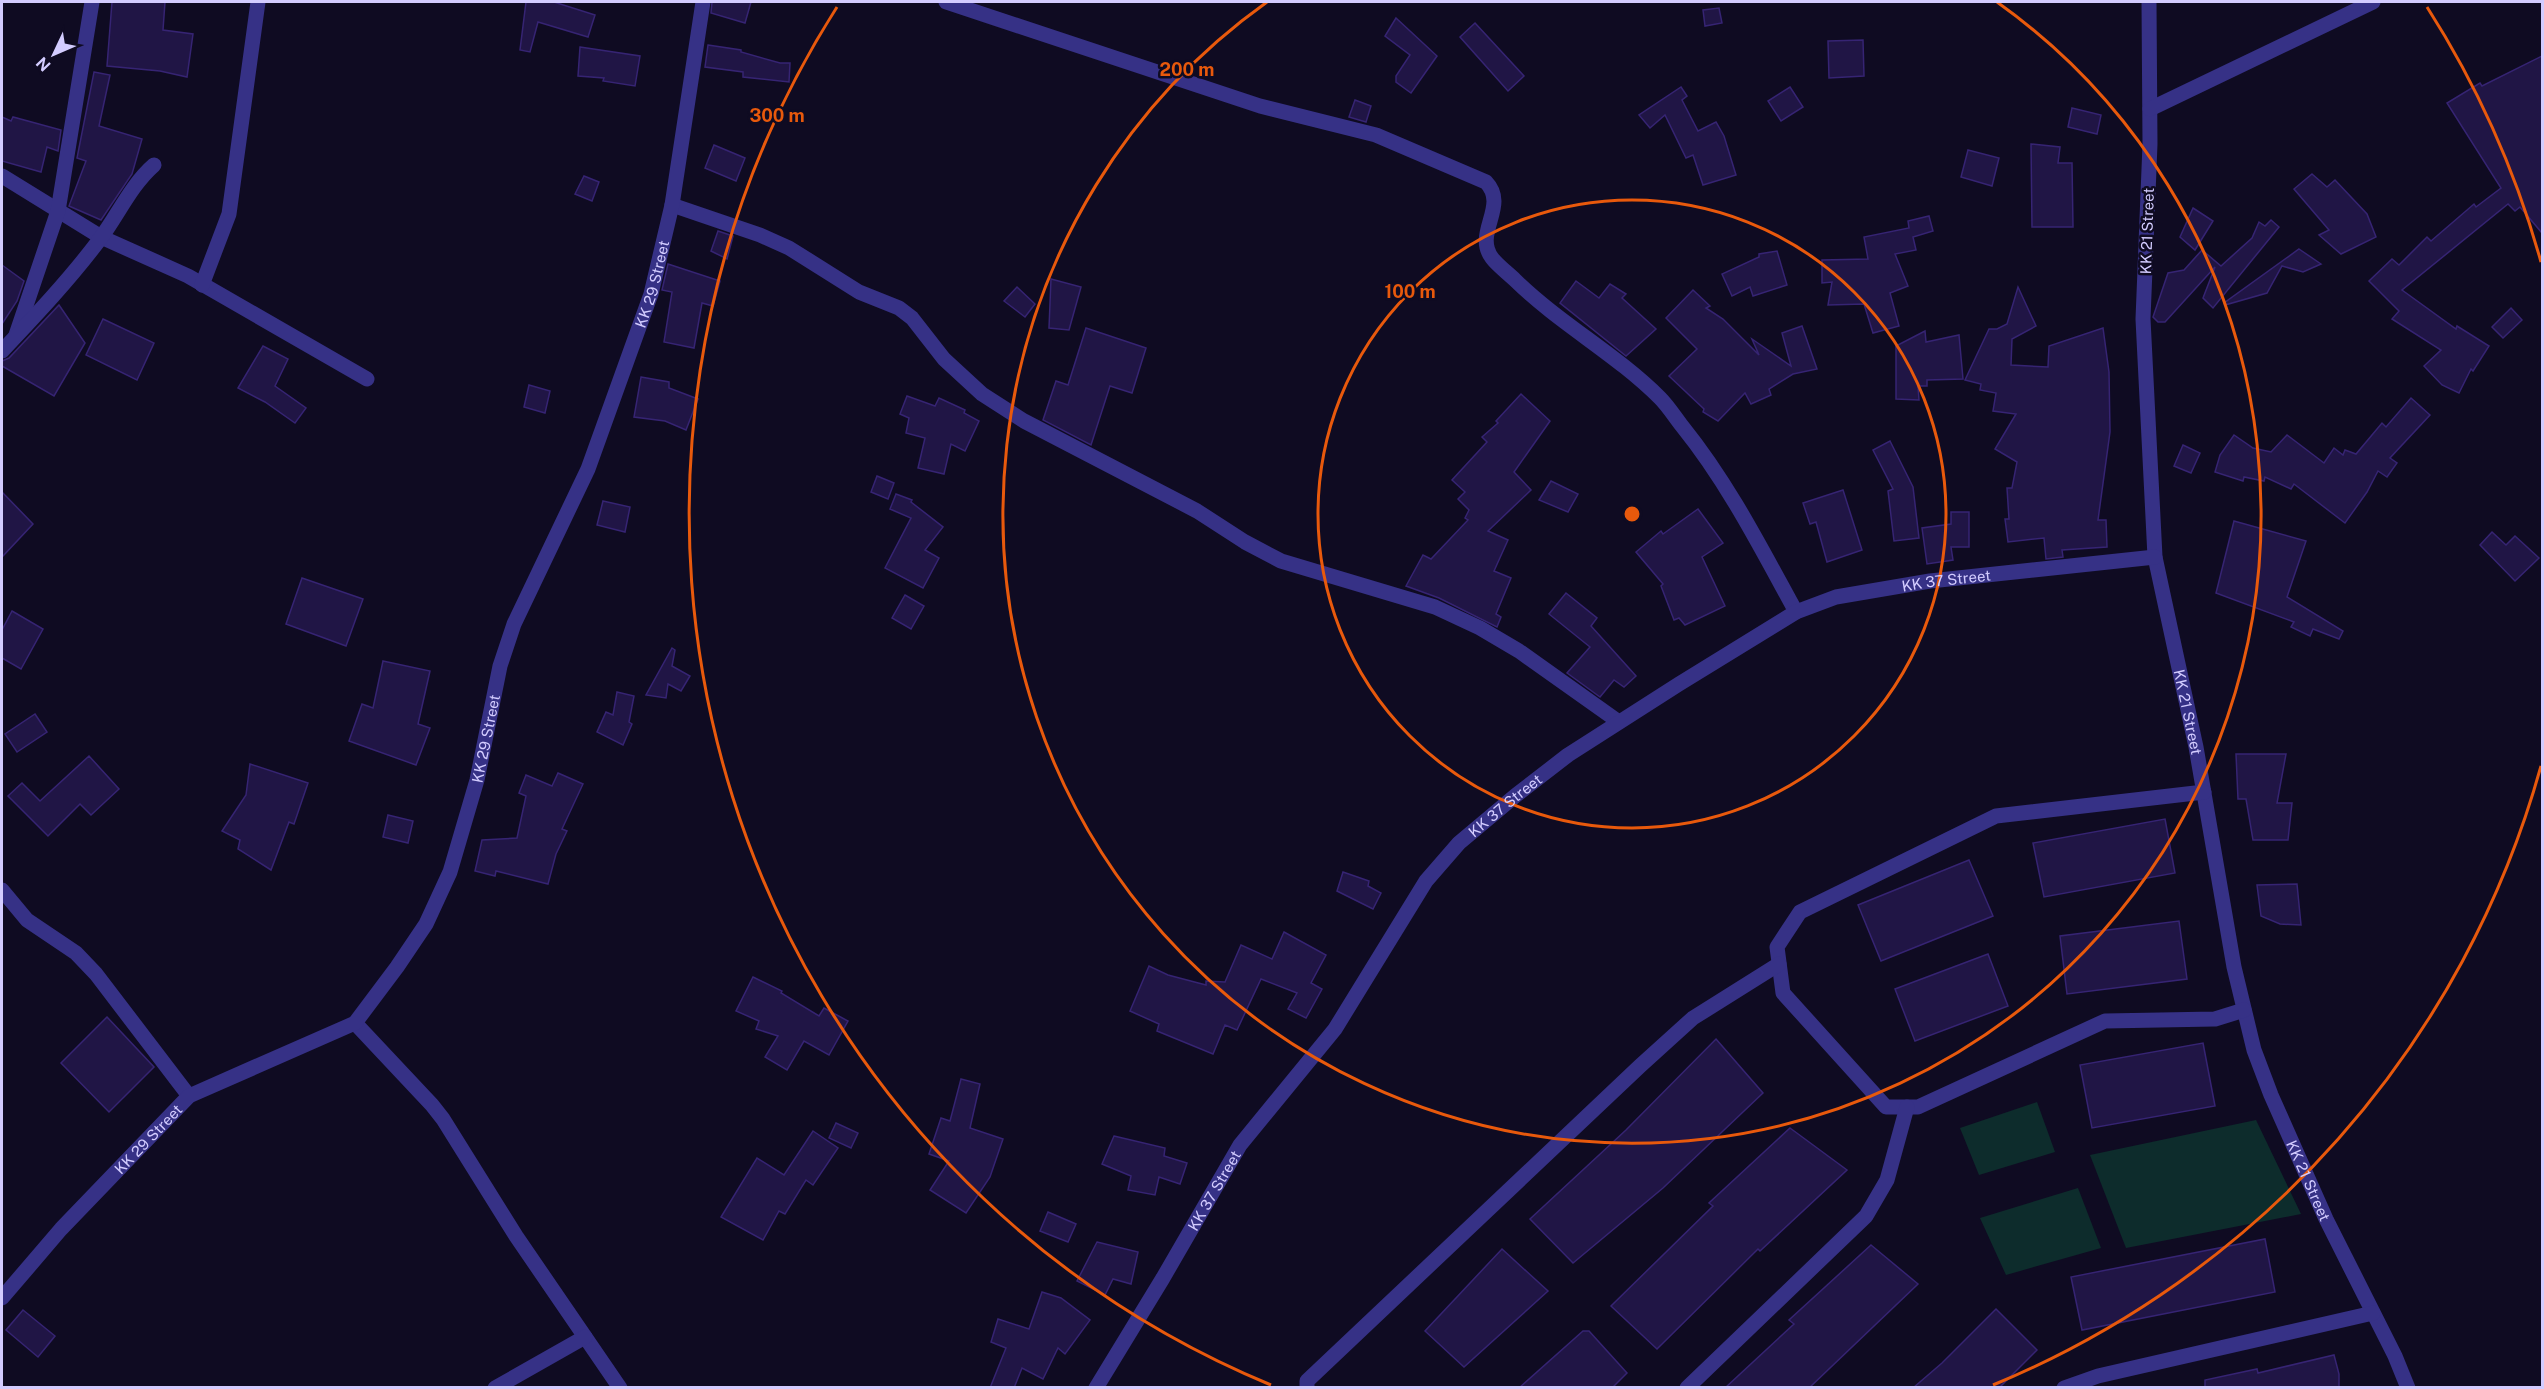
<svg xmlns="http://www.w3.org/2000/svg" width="2544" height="1389" viewBox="0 0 2544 1389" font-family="'Public Sans',sans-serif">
	<rect width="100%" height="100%" fill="#0f0b22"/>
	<g fill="#0d2c2c">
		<path d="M2037,1102l18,50 -76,23 -19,-47z"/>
		<path d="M2256,1120l45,94 -175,34 -36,-93z"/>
		<path d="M2078,1188l23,60 -95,27 -26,-57z"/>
	</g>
	<g fill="#201545" stroke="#362473" stroke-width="1.5">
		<path d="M112,2h53l-2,28 30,4 -6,43 -27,-6 -53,-5z"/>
		<path d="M526,2h28l41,13 -7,22 -50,-15 -8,30 -10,-2z"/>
		<path d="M712,2h39l-6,21 -34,-10z"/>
		<path d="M1719,8l3,15 -17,3 -2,-16z"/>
		<path d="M1396,18l41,38 -26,37 -15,-11v-6l14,-21 -25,-19z"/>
		<path d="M1475,23l49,53 -16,15 -48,-54z"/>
		<path d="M1863,40l1,36 -35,2 -1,-37z"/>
		<path d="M708,45l33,5v2l39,11h10l-1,19 -46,-5v-5l-38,-5z"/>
		<path d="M580,47l60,9 -5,30 -32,-5 1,-3 -26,-2z"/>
		<path d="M2542,56v177l-22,-26 -5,4 -7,-7 -106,86 54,39 1,-3 32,20 -16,25 -2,-2 -12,24 -17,-8 -18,-19 17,-16 -49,-31 7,-8 -30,-30 23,-22 7,6 28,-28 4,4 43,-37 2,3 25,-19 -54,-85 33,-20 2,3z"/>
		<path d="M94,72l16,3 -11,51 43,13 -10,35 -31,46 -32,-14 17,-45 -9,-3z"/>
		<path d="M1681,87l6,9 -5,4 16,31 18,-9 8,14 12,39 -33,10 -10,-30 -7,3 -21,-43 -15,13 -11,-13z"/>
		<path d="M1790,87l13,20 -22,14 -13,-20z"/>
		<path d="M1355,100l16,6 -5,16 -17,-5z"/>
		<path d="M2072,108l29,7 -4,19 -29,-7z"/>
		<path d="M2,117l9,4 2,-4 48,13 -3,21 -11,-4 -6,25 -39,-11z"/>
		<path d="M2031,144l29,3 -2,16h14l1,64h-41z"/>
		<path d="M714,145l31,13 -9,23 -31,-13z"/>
		<path d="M1968,150l31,8 -7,28 -31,-9z"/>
		<path d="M2312,174l15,13 8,-7 32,34 9,23 -35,17 -22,-19 10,-5 -35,-41z"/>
		<path d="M584,176l15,6 -7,19 -17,-7z"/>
		<path d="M2193,208l20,13 -18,29 -15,-13z"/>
		<path d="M1929,216l4,15 -20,6 3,13 -21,4 13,32 -18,7 9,33 -26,7 -9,-29 -36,1 4,-23 -10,1v-23l46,-1 -4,-22 45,-9 -1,-7z"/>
		<path d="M2271,220l8,7 -66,81 -10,-10 12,-31 -50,55h-7l-5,-5 15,-44 16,-3 18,-20 19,16 31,-28 7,-16 6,4z"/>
		<path d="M718,231l15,5 -6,23 -16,-8z"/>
		<path d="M2299,249l22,15 -18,8 -21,-6 -15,27 -42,12 -1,-2z"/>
		<path d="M1777,251l10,34 -34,11 -3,-9 -18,9 -10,-22 37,-17v-3z"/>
		<path d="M668,264l52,17 -7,25 -11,-3 -8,45 -30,-6 8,-50 -10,-2z"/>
		<path d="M2,265l22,16 -7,20 -15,23z"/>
		<path d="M1051,279l30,8 -12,43 -20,-2z"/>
		<path d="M1576,281l23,17 11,-14 16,10 -4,4 34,31 -30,27 -66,-53z"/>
		<path d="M1017,287l18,17 -10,13 -21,-16z"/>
		<path d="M2018,287l18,39 -24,13 -1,26 37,2 1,-21 54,-18 6,44 1,60 -12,88h8l1,27 -45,3 1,7 -17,2 -2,-21 -36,4 -3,-23h4l-2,-31h5l5,-26 -22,-13 21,-35 -23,-3 3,-18 -16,-3 1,-6 -16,-4 24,-51h8l10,-5z"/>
		<path d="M1693,290l17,16 -4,2 17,11 36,36 -7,-16 39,27 -9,-33 20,-7 15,43 -24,5 -24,15 2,6 -20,9 -6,-11 -27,28 -15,-9 1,-3 -35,-33 28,-27 -31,-31z"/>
		<path d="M59,305l26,38 -31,53 -52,-30v-5l7,-3z"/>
		<path d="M2511,308l11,12 -19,18 -11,-11z"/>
		<path d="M103,319l51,24 -17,37 -51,-25z"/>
		<path d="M1086,328l60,20 -14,45 -22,-7 -19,59 -48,-25 13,-39 12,4z"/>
		<path d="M1925,331l1,11 33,-7 4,44 -36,1v6h-9l1,14 -23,-1v-53z"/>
		<path d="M263,346l25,13 -13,27 31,22 -11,15 -30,-21 -27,-14z"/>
		<path d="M641,377l28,5v6l29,11 -12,31 -21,-9 -31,-4z"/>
		<path d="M529,385l21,6 -5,22 -21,-6z"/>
		<path d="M1521,394l29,27 -36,51 17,18 -43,41 20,9 -14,31 17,7 -15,36 5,3 -4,10 -58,-29 -33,-12 17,-31 8,4 37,-39 -3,-2 4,-8 -11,-11 7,-7 -13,-12 35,-38 -5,-5 16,-14 -2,-2z"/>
		<path d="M907,396l28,10 4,-8 26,12 -1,3 15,8 -14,30 -14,-7 -7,30 -26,-6 7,-30 -19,-5 3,-15 -9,-4z"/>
		<path d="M2411,398l19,17 -40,43 7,5 -10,14 -9,-6 -11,21 -22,31 -51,-39 -3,5 -26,-12 -1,4 -20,-4 -1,4 -28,-9 5,-17 14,-20 19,13 18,4 16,-17 37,28 10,-15 9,7 2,-5 11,4 26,-31 4,4z"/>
		<path d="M1890,441l23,46 6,51 -25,3 -6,-50 5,-2 -20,-39z"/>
		<path d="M2183,445l17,8 -9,20 -17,-7z"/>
		<path d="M877,476l17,7 -6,16 -17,-7z"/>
		<path d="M1551,481l27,13 -10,18 -29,-12z"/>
		<path d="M1843,490l19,60 -35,12 -11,-40 -6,2 -7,-21z"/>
		<path d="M2,492l31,32 -31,33z"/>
		<path d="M896,494l16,6 -1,2 32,25 -18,23 14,8 -16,30 -38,-20 26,-50 -21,-9z"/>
		<path d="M603,501l27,6 -5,25 -28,-7z"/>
		<path d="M1698,509l25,34 -21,14 23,49 -40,19 -6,-7 -5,2 -13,-34 2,-2 -27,-32 25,-21 2,3z"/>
		<path d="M1951,512h18v35h-18l2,13 -26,4 -5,-36 29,-4z"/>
		<path d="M2234,521l72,20 -19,56 56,34 -4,8 -26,-10 -3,7 -19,-9 3,-5 -78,-29z"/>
		<path d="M2492,532l14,13 9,-9 24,22 -24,23 -35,-36z"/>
		<path d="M302,578l61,21 -17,47 -60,-22z"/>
		<path d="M1566,593l31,25 -6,8 45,50 -12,11 -10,-7 -14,17 -33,-24 23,-26 -41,-33z"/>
		<path d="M905,595l19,11 -13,23 -19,-11z"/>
		<path d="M12,611l31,18 -22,40 -19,-11v-28z"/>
		<path d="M672,648l3,2 -3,16 18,10 -9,15 -13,-7 -2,14 -20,-3z"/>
		<path d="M383,661l47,10 -12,53 12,4 -14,37 -67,-24 13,-37 11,4z"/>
		<path d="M617,692l17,4 -5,26 3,2 -9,21 -26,-13 9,-20 7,3z"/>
		<path d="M35,714l12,18 -30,20 -12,-18z"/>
		<path d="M2236,754h50l-9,49h15l-4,37h-35l-7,-41h-8z"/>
		<path d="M89,756l30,33 -28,26 -11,-11 -32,32 -40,-40 14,-13 18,18z"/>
		<path d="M250,764l58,19 -14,41 -5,-2 -18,48 -33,-21 2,-9 -18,-9 24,-36z"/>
		<path d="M558,773l25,11 -21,45 5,2 -11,23 -8,30 -52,-13 -1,5 -20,-5 7,-31 35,-2 9,-42 -7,-3 7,-18 26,11z"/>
		<path d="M388,815l25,6 -5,22 -25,-6z"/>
		<path d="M2165,819l10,54 -131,24 -11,-54z"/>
		<path d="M1969,860l24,56 -112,45 -23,-56z"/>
		<path d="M1343,872l26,9 -1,5 13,7 -8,16 -36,-18z"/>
		<path d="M2297,884l4,41 -21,-1 -19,-8 -4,-31z"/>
		<path d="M2179,921l8,58 -120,15 -7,-58z"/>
		<path d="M1284,932l42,23 -15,28 11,6 -16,29 -18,-9 9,-16 -36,-14 -24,51 -12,-5 -12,29 -56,-23 2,-7 -29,-13 19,-45 19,9 38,10v-4l19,1 16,-37 31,14z"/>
		<path d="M1988,954l20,52 -93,35 -20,-52z"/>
		<path d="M753,977l29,14 -1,2 38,23 5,-8 24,13 -19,34 -25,-14 -17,29 -22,-13 13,-21 -22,-7 3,-8 -23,-10z"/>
		<path d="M107,1017l47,50 -45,45 -48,-49z"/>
		<path d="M1716,1039l47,54 -100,95 -90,75 -43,-44 96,-89z"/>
		<path d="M2203,1043l12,63 -123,22 -12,-63z"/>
		<path d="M961,1079l19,5 -10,44 33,11 -13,38 -24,36 -36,-23 19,-29 -20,-7 12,-36 9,3z"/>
		<path d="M836,1123l22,10 -7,15 -22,-10z"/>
		<path d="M1790,1128l57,42 -87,81 -2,-2 -101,100 -46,-43 102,-100 -4,-3z"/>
		<path d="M813,1131l25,17 -25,37 -7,-5 -21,34 -6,-3 -16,29 -42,-23 36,-59 27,17z"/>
		<path d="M1114,1136l51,12 -1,8 23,7 -7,21 -21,-7 -4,18 -27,-5 3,-14 -29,-12z"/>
		<path d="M1048,1212l28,12 -8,18 -28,-11z"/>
		<path d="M2265,1239l10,53 -193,38 -11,-53z"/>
		<path d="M1097,1242l41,10 -7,32 -18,-5 -8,16 -28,-14z"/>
		<path d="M1871,1245l47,39 -109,104h-84l69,-64 -5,-4z"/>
		<path d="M1502,1249l46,42 -84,76 -39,-36z"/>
		<path d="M1042,1292l19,6 29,22 -25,34 -7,-6 -15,31 -21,-11 -8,20h-24l16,-40 -15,-6 7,-23 31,10z"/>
		<path d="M1996,1309l41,41 -38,38h-86l29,-25z"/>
		<path d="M23,1310l32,26 -17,21 -32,-27z"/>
		<path d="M1583,1331h6l38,42 -15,15h-93z"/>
		<path d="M2334,1355l5,19v14h-134v-8l52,-11 1,4z"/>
	</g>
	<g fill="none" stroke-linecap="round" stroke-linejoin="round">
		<g stroke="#363186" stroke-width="15">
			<path d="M946,2l314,104 116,29 110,47c23,24 -13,51 6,76 6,8 16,15 23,22 45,44 101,74 145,118 8,8 15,19 22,28 46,57 79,122 114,186"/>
			<path id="s1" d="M2149,2l1,142 -7,175 12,238 41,190 38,220 20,83 17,45 55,124 69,137 13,32"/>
			<path d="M2150,109l223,-107"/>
			<path d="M2,176l99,61 87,39 179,103"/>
			<path d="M672,205l88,30 29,13 70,44 40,16 13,10 32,41 38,35 42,27 173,90 48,31 36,19 154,46 45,21 39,23 100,71"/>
			<path d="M202,285l27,-71 29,-212"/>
			<path d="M16,335l42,-124 34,-209"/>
			<path d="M2,351c34,-36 68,-72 98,-112 18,-24 31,-54 54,-74"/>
			<path d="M2204,792l-208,24 -196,96 -23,35 6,46 103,114h32l187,-86 110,-2 29,-9"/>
			<path d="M2,890l25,30 49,33 20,21 93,122"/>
			<path d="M355,1023l77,82 11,14 73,117 104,152"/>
			<path id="s2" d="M2,1298l59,-69 128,-133 166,-73 42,-56 29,-43 24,-52 27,-92 23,-114 14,-42 74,-155 63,-175 21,-89 31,-203"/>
			<path d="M495,1388l90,-51"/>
			<path id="s3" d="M1096,1388l67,-110 77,-133 95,-116 91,-148 33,-38 56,-47 53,-41 111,-71 117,-72 40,-15 94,-16 225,-24"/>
			<path d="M1307,1388v-7l333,-315 53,-48 86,-54"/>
			<path d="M1687,1388l179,-172 21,-36 20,-73"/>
			<path d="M2064,1388l34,-12 275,-63"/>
		</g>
	</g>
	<g fill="none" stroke="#e8590c" stroke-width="3">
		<circle cx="1632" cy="514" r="314"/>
		<path d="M1997 2A629 629 0 1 1 1267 2"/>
		<path d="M2541 766A943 943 0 0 1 1993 1385M1271 1385A943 943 0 0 1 837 7M2427 7A943 943 0 0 1 2541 262"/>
	</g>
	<g text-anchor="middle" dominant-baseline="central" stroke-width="5" stroke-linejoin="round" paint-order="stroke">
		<g font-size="15" fill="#d3ccff" stroke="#0f0b22">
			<text transform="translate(2147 231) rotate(-88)">KK 21 Street</text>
			<text stroke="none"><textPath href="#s2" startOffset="1260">KK 29 Street</textPath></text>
			<text stroke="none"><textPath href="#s3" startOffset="1220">KK 37 Street</textPath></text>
			<text stroke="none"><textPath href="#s1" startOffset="714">KK 21 Street</textPath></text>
			<text stroke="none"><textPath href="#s2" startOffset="774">KK 29 Street</textPath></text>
			<text stroke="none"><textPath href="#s3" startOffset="716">KK 37 Street</textPath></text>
			<text stroke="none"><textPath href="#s2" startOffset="216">KK 29 Street</textPath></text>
			<text stroke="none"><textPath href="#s1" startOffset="1200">KK 21 Street</textPath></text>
			<text stroke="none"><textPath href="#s3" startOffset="230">KK 37 Street</textPath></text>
		</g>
	</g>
	<circle cx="1632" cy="514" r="9" fill="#e8590c" stroke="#0f0b22" stroke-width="3"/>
	<g font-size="18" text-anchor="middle" font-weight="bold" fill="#e8590c" stroke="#0f0b22" stroke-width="5" stroke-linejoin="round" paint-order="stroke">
		<text x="1187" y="76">200 m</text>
		<text x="777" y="122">300 m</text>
		<text x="1410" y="298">100 m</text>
	</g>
	<rect width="2544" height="1389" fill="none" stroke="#d3ccff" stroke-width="6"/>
	<g transform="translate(54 54) rotate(226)" stroke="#0f0b22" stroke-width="4.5" paint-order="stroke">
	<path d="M0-4.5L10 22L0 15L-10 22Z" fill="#d3ccff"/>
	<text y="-9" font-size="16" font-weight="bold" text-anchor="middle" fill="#d3ccff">N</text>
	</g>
</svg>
